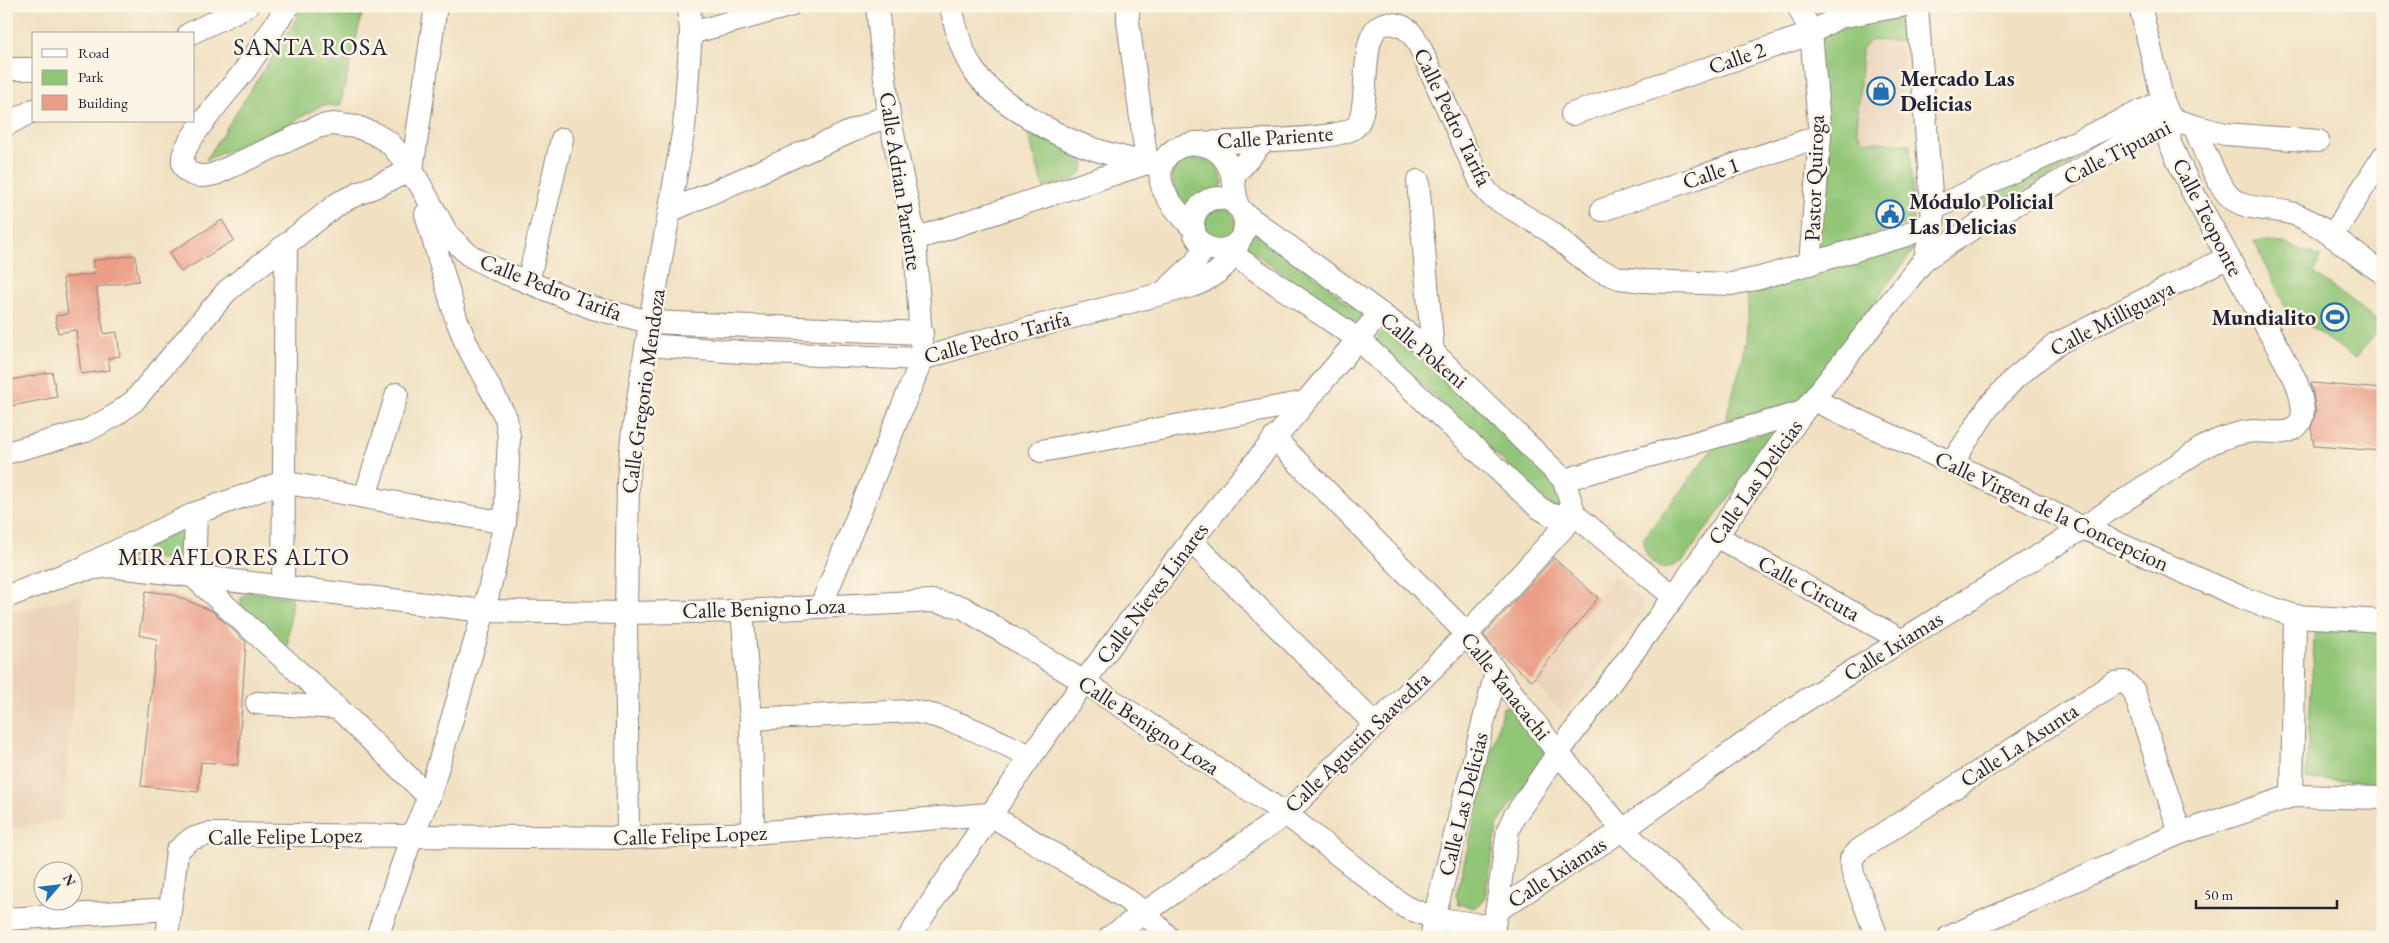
<svg xmlns="http://www.w3.org/2000/svg" width="2389" height="943" viewBox="0 0 2389 943" font-family="'EB Garamond',serif">
	<rect width="100%" height="100%" fill="#fcf5e5"/>
	<filter id="ink" filterUnits="userSpaceOnUse"><feTurbulence type="fractalNoise" baseFrequency=".02" numOctaves="2"/><feDisplacementMap in="SourceGraphic" scale="10" xChannelSelector="R" yChannelSelector="G"/><feConvolveMatrix kernelMatrix="1 2 1 2 8 2 1 2 1" color-interpolation-filters="sRGB"/></filter>
	<filter id="wash" filterUnits="userSpaceOnUse"><feTurbulence type="fractalNoise" baseFrequency=".0096" numOctaves="4" result="noise"/><feDisplacementMap in="SourceGraphic" scale="20" xChannelSelector="R" yChannelSelector="G"/><feGaussianBlur stdDeviation="1.12" result="paint"/><feColorMatrix in="noise" values="0 0 0 0 0 0 0 0 0 0 0 0 0 0 0 0 0 1.4 0 .05"/><feComposite in="paint" operator="in"/></filter>
	<g filter="url(#wash)">
		<rect width="100%" height="100%" fill="#f1e0c1"/>
		<g fill="#ebd2b9">
			<path d="M1871,40l31,3v24l-8,5 9,8 -3,30 5,8v14l-10,12 -31,-3 -7,-10 5,-82z"/>
			<path d="M1614,576l29,24v8l-79,106 -32,-33z"/>
			<path d="M83,595l-20,225 -57,9v-215z"/>
		</g>
		<g fill="#92c677" stroke="#5a7459">
			<path d="M300,6h64l-24,100 -18,-1 -31,18 -85,37 91,-142z"/>
			<path d="M1899,14l7,5 2,23 -37,-2 -9,9 -5,82 7,10 46,3 4,77 -100,33 5,-124 -15,-78 31,-25z"/>
			<path d="M1025,125l52,26 8,12c-3,20 -24,20 -41,25z"/>
			<path d="M2069,153l5,4 -2,7 -97,52c-8,-1 -11,-4 -13,-12z"/>
			<path d="M1212,154l11,28 -3,8c-14,0 -21,5 -30,17 -18,-11 -24,-34 -10,-51z"/>
			<circle cx="1221" cy="225" r="16"/>
			<path d="M1256,228l107,87 -3,5 -6,2 -7,-3 -103,-73z"/>
			<path d="M2254,241l30,2 36,14 -6,16 68,51 -27,35 -68,-49z"/>
			<path d="M1908,242l6,7 -115,154 -74,17 19,-66 3,-25v-42z"/>
			<path d="M1386,329l45,31 135,134 -1,8 -12,6 -176,-166 1,-6z"/>
			<path d="M1773,431v6l-90,124 -10,5 -13,2c-12,-8 -16,-15 -16,-30l71,-92z"/>
			<path d="M179,530l9,1 -3,28 -7,5 -35,-10 1,-7z"/>
			<path d="M250,592l42,5 -5,54 -46,-44v-9z"/>
			<path d="M2315,623l68,4v156l-77,-4z"/>
			<path d="M1513,705l32,41 -1,10 -46,68 -14,77 -9,7 -16,-4 -3,-9 47,-188z"/>
		</g>
		<g id="blocks">
			<g fill="#ea9e87">
				<path d="M222,220l12,20 -53,32 -12,-19z"/>
				<path d="M135,255l4,26 -43,6 8,47 13,-2 3,24 -12,2 2,12 -29,4 -5,-44 -18,3 -3,-17 13,-2 -5,-36 31,-4 -2,-13z"/>
				<path d="M52,372l5,25 -51,10v-26z"/>
				<path d="M2311,383l72,6v62l-69,-5 -3,-18 5,-18z"/>
				<path d="M1554,558l44,40 -66,83 -37,-32 -11,-14z"/>
				<path d="M146,591l25,3 41,17 34,31 -8,123 -37,-3 -3,30 -57,-6 16,-147 -18,-4z"/>
			</g>
		</g>
	</g>
	<g filter="url(#ink)">
		<use href="#blocks" fill-opacity="0" stroke="#8a817e" stroke-width="1"/>
		<g fill="none" stroke-linecap="round" stroke-linejoin="round">
			<g stroke="#8a817e" stroke-width="24">
				<g id="minor">
					<path d="M288,6c-15,21 -28,43 -43,64 -13,17 -60,69 -62,87 -2,20 18,21 32,17l102,-47 15,-3 25,3 16,6 17,10 22,27 36,65 21,20 26,14 98,39 57,14 272,11"/>
					<path d="M951,6c4,20 11,48 23,65 22,31 84,67 120,78 22,8 45,12 67,17"/>
					<path d="M1128,6v15l19,142"/>
					<path d="M1798,6l13,26 9,104 -10,128"/>
					<path d="M691,33l98,-27"/>
					<path d="M189,34l58,-28"/>
					<path d="M6,69h28"/>
					<path d="M1572,114l235,-79 32,-18 62,-11"/>
					<path d="M6,125l28,-15"/>
					<path d="M2194,126l31,8 93,7"/>
					<path d="M1195,143c30,-2 138,-1 159,-15 22,-15 -3,-113 40,-104 13,2 19,10 25,21l63,140 9,11 60,36 41,35 27,11 25,3 87,3 29,-6 147,-43 26,-14"/>
					<path d="M1233,177l31,-37"/>
					<path d="M415,179l-3,-9 24,-164"/>
					<path d="M1418,181l15,171"/>
					<circle cx="1219" cy="224" r="26"/>
					<path d="M1933,209l230,-108"/>
					<path d="M1602,210l218,-74"/>
					<path d="M670,211l219,-96"/>
					<path d="M1242,212l191,140 131,128 11,35 99,82"/>
					<path d="M1194,229c-12,-13 -29,-29 -33,-47 -7,-39 46,-51 65,-21 8,13 9,29 11,45"/>
					<path d="M2332,236l51,-79"/>
					<path d="M915,239l232,-76"/>
					<path d="M1226,250l132,89 180,168 13,8h24"/>
					<path d="M1925,259l62,-40 72,-37 63,-38 49,-25 23,7c8,18 23,60 37,72 17,14 45,9 66,17 32,14 57,40 86,58"/>
					<path d="M528,282l34,-143"/>
					<path d="M1165,291l30,-28 10,-17"/>
					<path d="M647,345l94,7 181,7 55,-17 218,-57c22,-10 35,-20 44,-43"/>
					<path d="M1813,400l139,63 131,65 162,71 50,17 88,5"/>
					<path d="M1274,438l193,196 91,119 65,77 111,107"/>
					<path d="M1041,451l264,-49"/>
					<path d="M6,453l80,-22 28,-15 20,-15 93,-110 113,-89 72,-32"/>
					<path d="M1952,463l37,-57 25,-27 41,-34 173,-88"/>
					<path d="M1564,480l239,-68"/>
					<path d="M365,497l32,-103"/>
					<path d="M196,513l-2,64 144,131 91,89"/>
					<path d="M1716,536l185,104"/>
					<path d="M1191,541l185,184"/>
					<path d="M89,564l107,-51 87,-31 222,41"/>
					<path d="M283,586l3,-341"/>
					<path d="M6,597l68,-26 36,-5 374,45 142,2 116,-2 190,-10 30,6 122,75 202,132 119,93 29,11 60,9"/>
					<path d="M821,606l101,-247 -7,-120 -26,-124 -12,-109"/>
					<path d="M742,611l9,108 2,114"/>
					<path d="M257,703l81,5"/>
					<path d="M751,719l160,-8c43,6 80,27 119,45"/>
					<path d="M2292,796l3,-180"/>
					<path d="M628,838l-2,-225 2,-133 4,-42 18,-116 34,-194 7,-95 -2,-27"/>
					<path d="M1496,911l127,-81 172,-123 288,-179 119,-80c16,-9 32,-15 51,-17 10,0 21,2 31,1 28,-5 18,-33 12,-51l-104,-190 -23,-50 2,-22 -8,-18 -23,-95"/>
					<path d="M6,919l164,-10"/>
					<path d="M1495,921l13,-91 6,-13 44,-64 116,-156 129,-185 122,-153 8,-38 -16,-215"/>
					<path d="M167,937l10,-86 14,-12 17,-5 420,4 125,-5 236,-19 136,84 20,15 23,24"/>
					<path d="M377,937l35,-101 17,-39 55,-186 21,-88 4,-86 -3,-19 -40,-75 -10,-25 -30,-104"/>
					<path d="M909,937c89,-136 182,-270 283,-397 61,-77 125,-151 188,-227"/>
					<path d="M1110,937l176,-123 181,-180 108,-119"/>
					<path d="M1432,937l2,-19 62,-246"/>
					<path d="M1877,937l-24,-63 -2,-15 8,-9 255,-167 11,-1 9,9 46,142"/>
					<path d="M1949,937l231,-104 112,-37 91,2"/>
				</g>
			</g>
			<use href="#minor" stroke="#fff" stroke-width="22"/>
		</g>
	</g>
	<defs>
		<g id="shop-ring" transform="scale(1.4375)"><circle r="9.5" fill="#fcf5e5" stroke="#1f6fb2" stroke-width="1.5"/><path d="M-5-2.5h2.3a2.7 3.5 0 0 1 5.4 0H5L5.5 6h-11ZM-1.5-2.5h3a1.5 2.3 0 0 0-3 0Z" fill="#1f6fb2"/></g>
		<g id="civic-ring" transform="scale(1.4375)"><circle r="9.5" fill="#fcf5e5" stroke="#1f6fb2" stroke-width="1.5"/><path d="M-.6-6.5H3V-4.5H.6V-3L4-1V1h2V6H-6V1h2V-1L-.6-3ZM-1.2 2.5V6h2.4V2.5Z" fill="#1f6fb2"/></g>
		<g id="stadium-ring" transform="scale(1.4375)"><circle r="9.5" fill="#fcf5e5" stroke="#1f6fb2" stroke-width="1.5"/><path d="M0-5a6.5 5 0 1 0 0 10a6.5 5 0 1 0 0-10ZM-3.5-1.8h7v3.6h-7Z" fill="#1f6fb2"/></g>
	</defs>
	<g fill-rule="evenodd">
		<use href="#shop-ring" x="1881" y="91"/>
		<use href="#civic-ring" x="1890" y="214"/>
		<use href="#stadium-ring" x="2335" y="317"/>
	</g>
	<g text-anchor="middle" dominant-baseline="central" stroke-width="5" stroke-linejoin="round" paint-order="stroke">
		<g font-size="22" fill="#22223b" stroke="#fcf5e5">
			<text transform="translate(1737 58) rotate(-19)">Calle 2</text>
			<text transform="translate(1453 117) rotate(64)">Calle Pedro Tarifa</text>
			<text transform="translate(1275 137) rotate(-4)">Calle Pariente</text>
			<text transform="translate(2117 152) rotate(-27)">Calle Tipuani</text>
			<text transform="translate(1711 173) rotate(-19)">Calle 1</text>
			<text transform="translate(1814 178) rotate(-88)">Pastor Quiroga</text>
			<text transform="translate(901 181) rotate(81)">Calle Adrian Pariente</text>
			<text transform="translate(2208 217) rotate(63)">Calle Teoponte</text>
			<text transform="translate(551 287) rotate(21)">Calle Pedro Tarifa</text>
			<text transform="translate(2112 318) rotate(-28)">Calle Milliguaya</text>
			<text transform="translate(997 337) rotate(-15)">Calle Pedro Tarifa</text>
			<text transform="translate(1424 350) rotate(40)">Calle Pokeni</text>
			<text transform="translate(643 391) rotate(-82)">Calle Gregorio Mendoza</text>
			<text transform="translate(1755 482) rotate(-55)">Calle Las Delicias</text>
			<text transform="translate(2052 511) rotate(25)">Calle Virgen de la Concepcion</text>
			<text transform="translate(1809 588) rotate(29)">Calle Circuta</text>
			<text transform="translate(1152 593) rotate(-53)">Calle Nieves Linares</text>
			<text transform="translate(764 608) rotate(-2)">Calle Benigno Loza</text>
			<text transform="translate(1893 646) rotate(-32)">Calle Ixiamas</text>
			<text transform="translate(1506 686) rotate(52)">Calle Yanacachi</text>
			<text transform="translate(1149 725) rotate(33)">Calle Benigno Loza</text>
			<text transform="translate(1357 742) rotate(-44)">Calle Agustin Saavedra</text>
			<text transform="translate(2019 745) rotate(-33)">Calle La Asunta</text>
			<text transform="translate(1463 804) rotate(-76)">Calle Las Delicias</text>
			<text transform="translate(690 835) rotate(-2)">Calle Felipe Lopez</text>
			<text transform="translate(285 836) rotate(-1)">Calle Felipe Lopez</text>
			<text transform="translate(1557 872) rotate(-33)">Calle Ixiamas</text>
		</g>
		<g font-size="22" font-weight="bold" fill="#22223b" stroke="#fcf5e5" text-anchor="start">
			<text x="1900" y="78">Mercado Las<tspan x="1900" dy="25">Delicias</tspan></text>
			<text x="1909" y="201">Módulo Policial<tspan x="1909" dy="25">Las Delicias</tspan></text>
			<text x="2316" y="317" text-anchor="end">Mundialito</text>
		</g>
		<g font-size="24" letter-spacing="1" fill="#22223b" stroke="#fcf5e5">
			<text x="311" y="46">SANTA ROSA</text>
			<text x="234" y="556">MIRAFLORES ALTO</text>
		</g>
	</g>
	<rect width="2389" height="943" fill="none" stroke="#fcf5e5" stroke-width="25"/>
	<rect x="32" y="32" width="162" height="90" fill="#fcf5e5" stroke="#a5a1a1"/>
	<rect x="42" y="49" width="25" height="8" fill="#ffffff" stroke="#a5a1a1"/>
	<text x="78" y="58" font-size="15" fill="#22223b">Road</text>
	<rect x="42" y="70" width="25" height="15" fill="#92c677" stroke="#a5a1a1"/>
	<text x="78" y="82" font-size="15" fill="#22223b">Park</text>
	<rect x="42" y="95" width="25" height="15" fill="#ea9e87" stroke="#a5a1a1"/>
	<text x="78" y="108" font-size="15" fill="#22223b">Building</text>
	<g transform="translate(58 886) rotate(62)"><circle r="24" fill="#fcf5e5" stroke="#a5a1a1"/>
	<path d="M0-4L9 19L0 12L-9 19Z" fill="#1f6fb2"/>
	<text y="-8" font-size="14" font-weight="bold" text-anchor="middle" fill="#22223b">N</text>
	</g>
	<path d="M2196 900v8h141v-8" fill="none" stroke="#22223b" stroke-width="2.5"/>
	<text x="2204" y="900" font-size="15" fill="#22223b" stroke="#fcf5e5" stroke-width="4" paint-order="stroke">50 m</text>
</svg>
